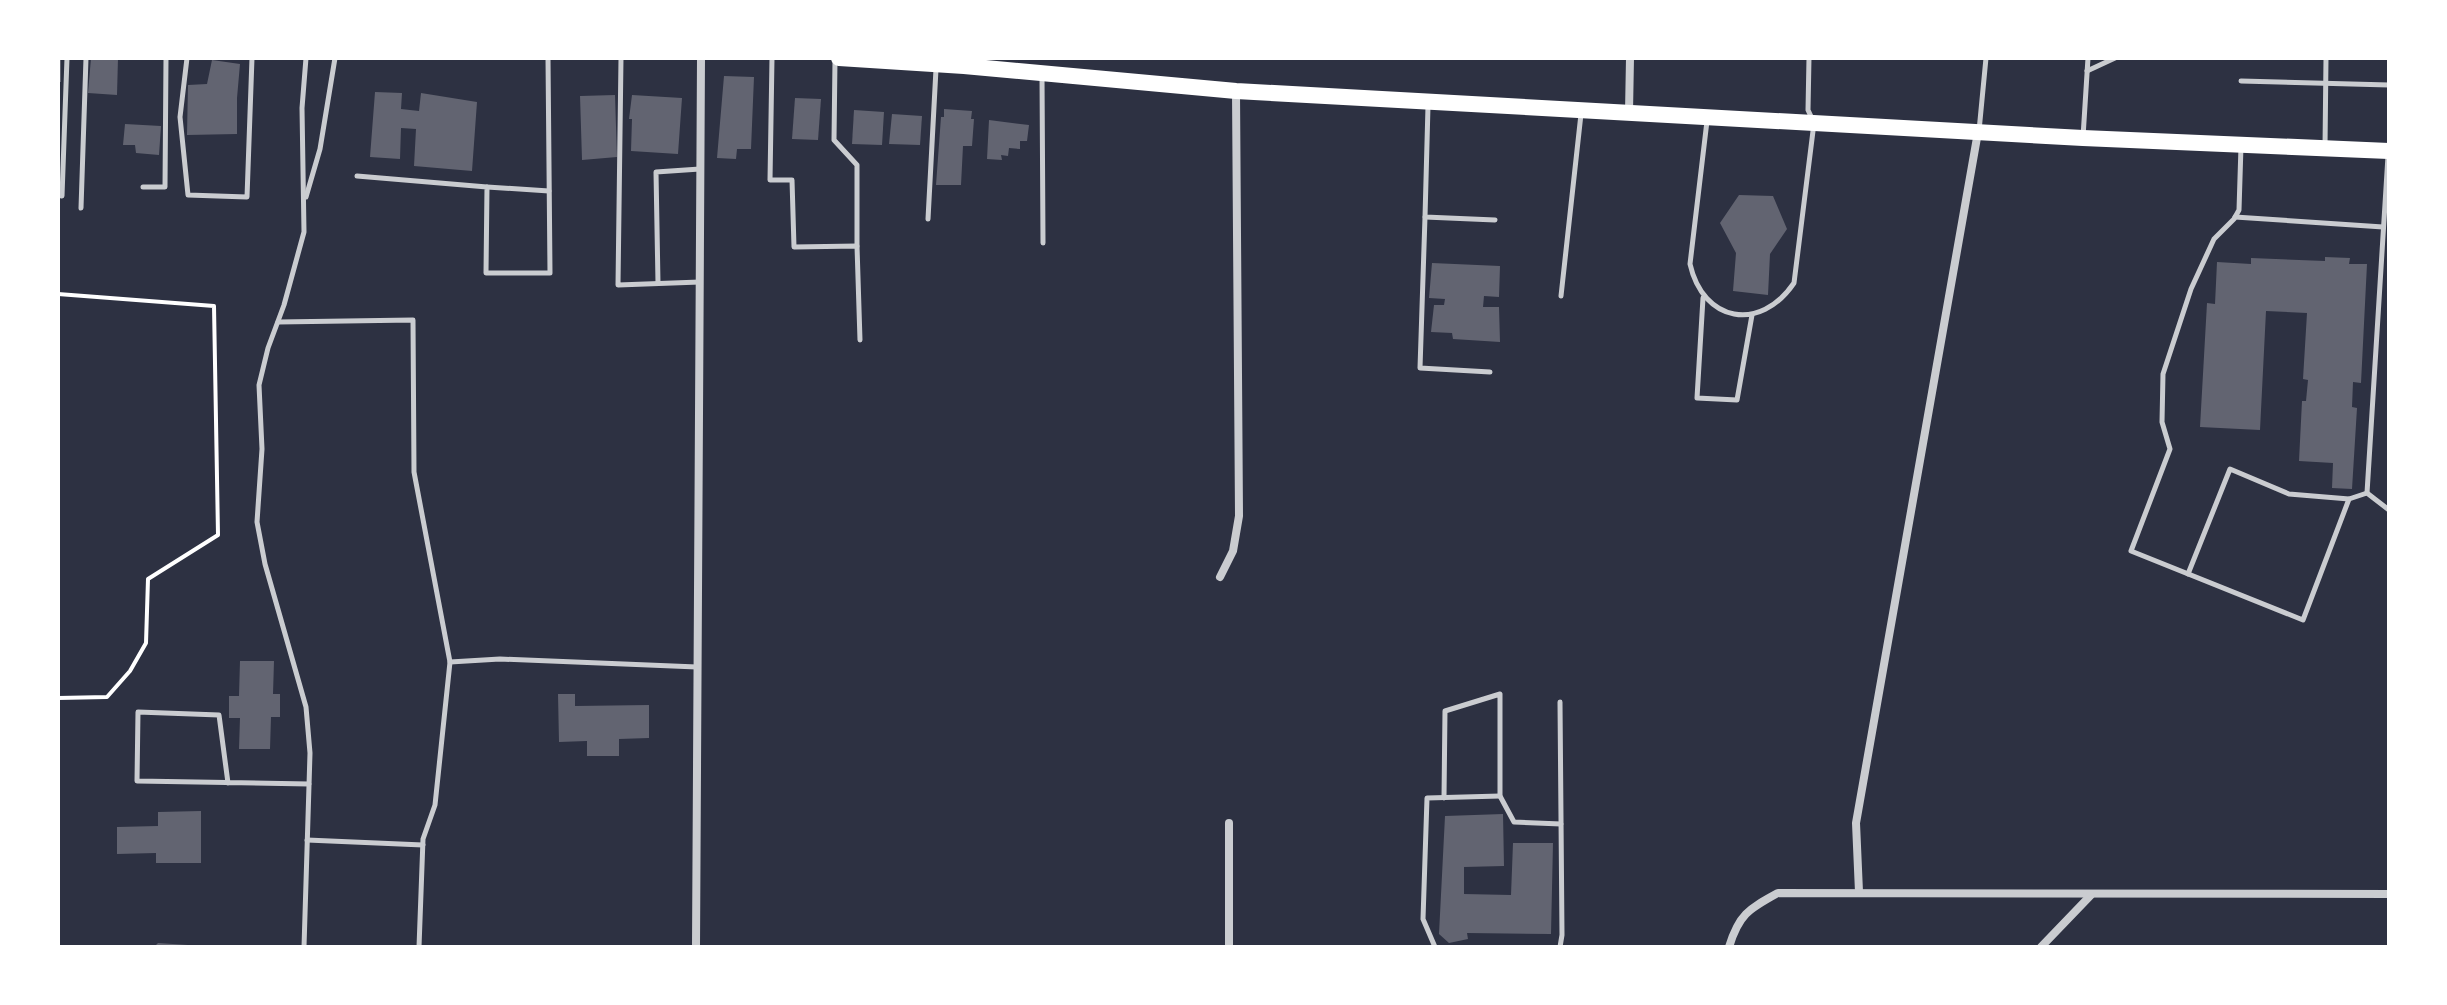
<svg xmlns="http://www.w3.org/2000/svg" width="2447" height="1005" viewBox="0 0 2447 1005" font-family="Inter,sans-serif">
	<rect width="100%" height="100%" fill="#2d3142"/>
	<g fill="#626471">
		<rect x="58" y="58" width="3" height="24"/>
		<path d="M91,58h27l-1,37 -29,-2z"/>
		<path d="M212,60l28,4 -3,34v36l-50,1 1,-50 19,-1z"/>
		<path d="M724,76l30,1 -3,72h-14l-1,10 -19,-1z"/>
		<path d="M375,92l27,1 -1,16 18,2 2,-18 56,9 -5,69 -58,-5 2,-37 -15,-1 -1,31 -30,-2z"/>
		<path d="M615,95l2,62 -35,3 -2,-64z"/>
		<path d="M632,95l50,3 -4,56 -47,-3 1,-32h-3z"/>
		<path d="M795,98l26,1 -3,41 -26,-1z"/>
		<path d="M944,109l28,2 -1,8h3l-2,27h-9l-2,39h-25l5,-68h3z"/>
		<path d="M854,110l30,2 -2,33 -30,-1z"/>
		<path d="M892,114l30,2 -2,29 -31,-1z"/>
		<path d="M989,120l40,5 -2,16h-7v8l-11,-1 -1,8 -7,-1 1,5 -15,-1z"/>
		<path d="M125,124l36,2 -2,29 -23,-2 -1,-8h-12z"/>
		<path d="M1739,195l34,1 14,33 -17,25 -2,41 -35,-4 3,-38 -16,-30z"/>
		<path d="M2325,257l25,1 -1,6h18l-6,119 -8,-1 -1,25 5,1 -5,81 -20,-1 1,-25 -34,-2 3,-60h4l2,-21 -5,-1 4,-66 -41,-2 -6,119 -60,-3 7,-124 8,1 2,-42 34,2v-6l74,3z"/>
		<path d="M1432,263l68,3 -1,31 -15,-1 -1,11h16l1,35 -47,-3 -1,-6 -21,-1 3,-27h10l1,-6 -16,-1z"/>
		<path d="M240,661h34l-1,33h7v23h-9l-1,32h-31l1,-31h-11v-22h10z"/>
		<path d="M558,694h17v12l74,-1v33l-30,1v17h-32v-15l-28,1z"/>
		<path d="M201,811v52h-45v-10l-39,1v-27l41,-1v-14z"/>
		<path d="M1503,814l1,52 -40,1v27l47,1 2,-52h40l-2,91 -84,-1 1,6 -19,4 -10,-9 6,-118z"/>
		<path d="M158,943l30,2v2h-34z"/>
	</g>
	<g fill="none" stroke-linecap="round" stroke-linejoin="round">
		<path stroke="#fff" stroke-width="4" d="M58,294l156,12 4,229 -70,44 -2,64 -16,28 -23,26 -49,1"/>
		<g stroke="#caccd0" stroke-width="5">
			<path d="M187,58l-7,59 8,78 59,2 5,-139"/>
			<path d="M621,58l-3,227 82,-3"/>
			<path d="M772,58l-2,122h22l2,67 63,-1 3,94"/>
			<path d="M835,60l-1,80 23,25v81"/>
			<path d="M2087,71l28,-13"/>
			<path d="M1042,76l1,167"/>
			<path d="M2241,81l148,4"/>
			<path d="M1428,106l-3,111 70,3"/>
			<path d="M1707,121l-17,143c13,58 70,69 104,19l20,-160 -6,-13 1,-52"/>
			<path d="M1979,131l7,-73"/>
			<path d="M2083,137l5,-79"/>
			<path d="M2241,146l-2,64 -5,9 -20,20 -23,50 -28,85 -1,48 8,27 -39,102 172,69 46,-121 18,-6 22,17"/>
			<path d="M2325,147l1,-89"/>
			<path d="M357,176l130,11 -1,86h64l-2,-215"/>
			<path d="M143,187h22l1,-129"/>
			<path d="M487,187l62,4"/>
			<path d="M62,196l5,-138"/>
			<path d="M306,197l14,-48 15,-91"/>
			<path d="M81,208l5,-150"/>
			<path d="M1425,217l-5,151 70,4"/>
			<path d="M2235,217l148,10"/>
			<path d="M928,219l8,-150"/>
			<path d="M658,283l-2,-111 44,-3"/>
			<path d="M1561,296l20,-182"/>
			<path d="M1703,298l-6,100 40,2 15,-85"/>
			<path d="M278,322l135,-2 1,152 36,190 -15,143 -12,34 -4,108"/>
			<path d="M2367,493l21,-337"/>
			<path d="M2188,574l42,-105 59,25 60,5"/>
			<path d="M450,662l50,-3 197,8"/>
			<path d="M228,783l-9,-68 -81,-3 -1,69 172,3"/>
			<path d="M1444,798l1,-87 55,-17v102l14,26 47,2"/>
			<path d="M307,840l116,5"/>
			<path d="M304,947l6,-194 -4,-46 -41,-143 -8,-42 5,-73 -3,-64 9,-37 16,-43 20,-73 -2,-124 4,-50"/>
			<path d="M1435,947l-12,-28 4,-121 73,-2"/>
			<path d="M1560,947l2,-12 -2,-233"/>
		</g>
		<g stroke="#caccd0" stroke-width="8">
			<path d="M1629,112l1,-54"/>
			<path d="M1220,577l13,-26 6,-35 -3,-424"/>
			<path d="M1859,892l-3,-69 122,-691"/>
			<path d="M696,947l5,-889"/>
			<path d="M1229,947v-124"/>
			<path d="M1729,947c10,-33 20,-38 49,-54l611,1"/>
			<path d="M2041,947l50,-52"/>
		</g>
		<path stroke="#fff" stroke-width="16" d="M839,58l125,8 272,25 847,47 306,13"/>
	</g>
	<rect width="2447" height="1005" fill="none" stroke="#ffffff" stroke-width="120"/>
</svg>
